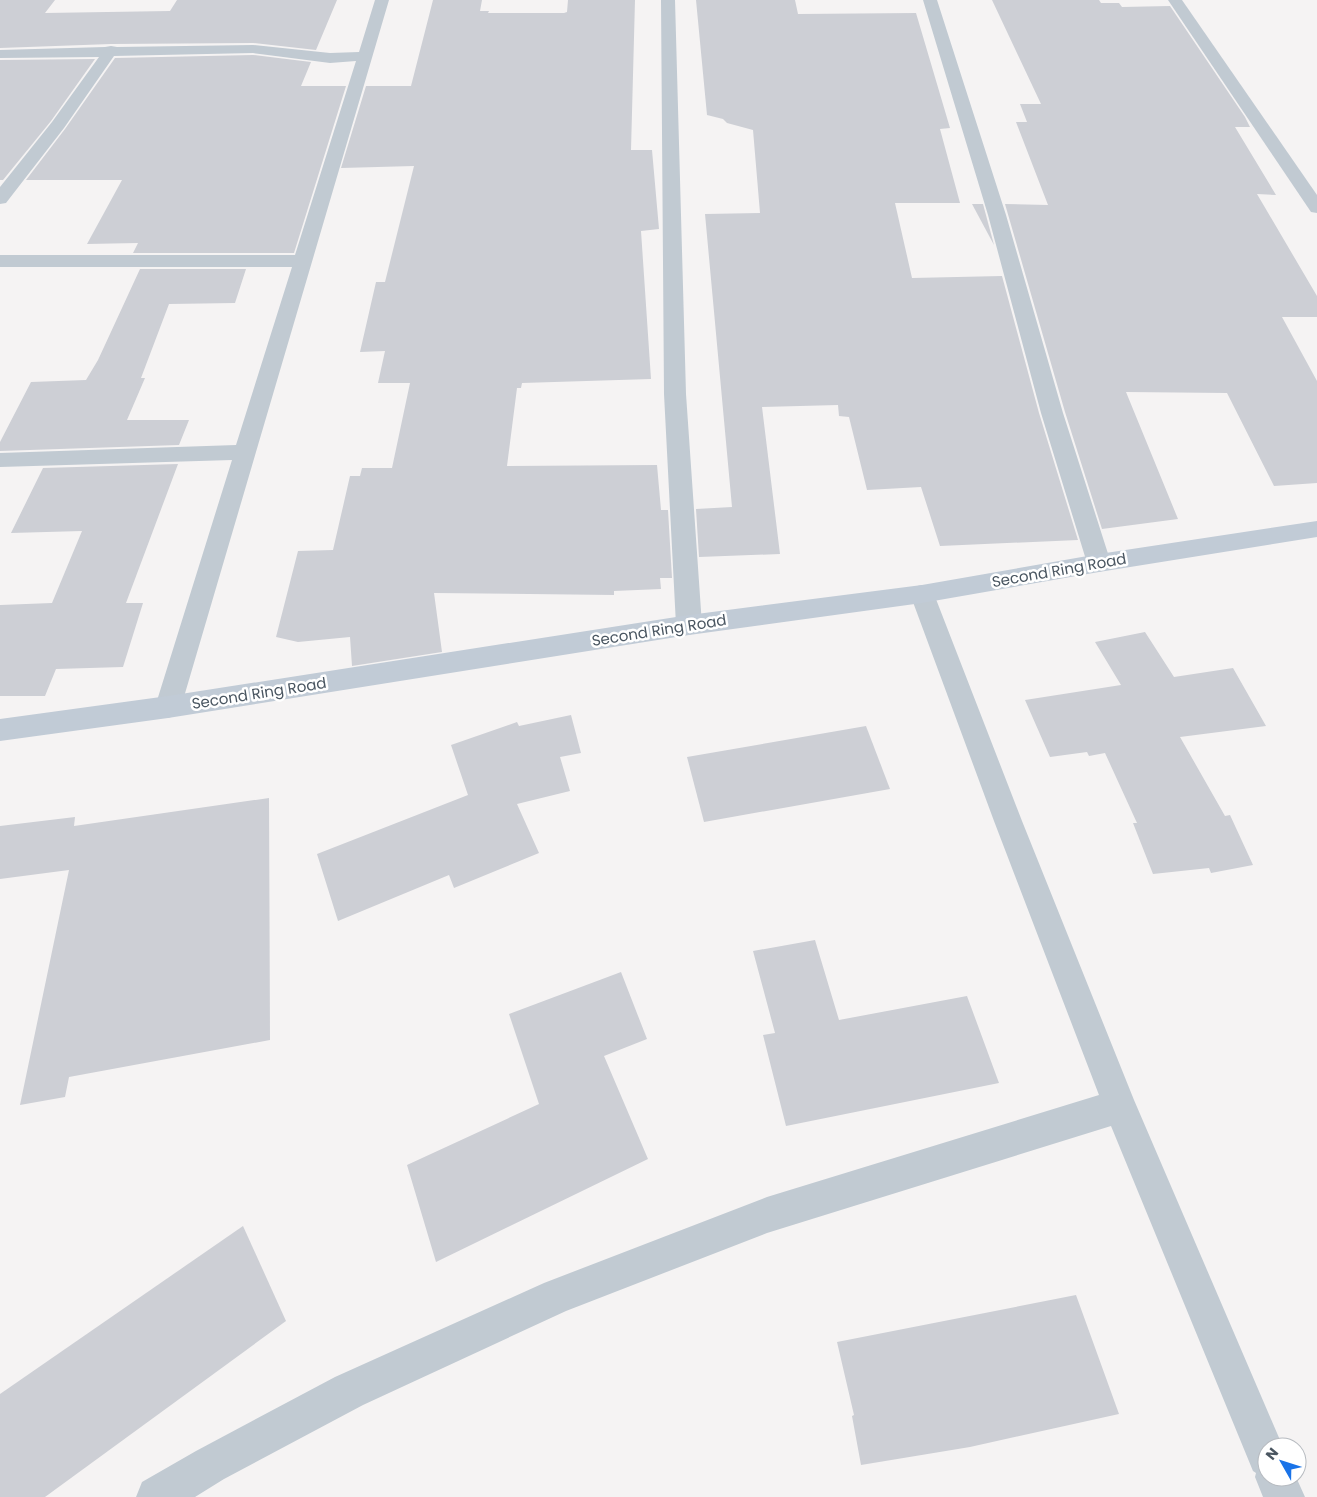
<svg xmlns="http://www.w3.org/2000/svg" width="1317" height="1497" viewBox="0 0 1317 1497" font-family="Poppins,sans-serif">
	<rect width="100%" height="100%" fill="#f5f3f3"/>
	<g fill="#cdcfd5">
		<path d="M0,0h55l-10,13 125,-2 7,-11h160l-21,50 -63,-7 -142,1 -111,4z"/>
		<path d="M433,0h49l-2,11h9l-1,2h76l3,-1 1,-12h67l-4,150h21l7,79 -18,2 10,148 -129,4 -1,5h-4l-10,78 150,-1 4,45h7l4,68h-12l1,11 -47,2v4l-180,-2 8,59 -90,14 -2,-29 -52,5 -22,-5 22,-86 35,-1 17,-74h10l2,-8h30l18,-85h-32l7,-32 -25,1 16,-70h9l29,-116 -73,2 25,-82h45z"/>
		<path d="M696,0h99l3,14 118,-1 34,115 -10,1 20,74h-65l17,75 90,-2 37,137 39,127 -138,6 -19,-59 -54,3 -18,-73 -10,-1 -1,-11 -76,2 18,147 -81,3 -3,-48 36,-2 -27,-293 55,-1 -7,-83 -26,-7 -4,-4 -16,-4z"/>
		<path d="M992,0h107l2,3h18l3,4 48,-1 75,111 5,10h-15l41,68 -19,-1 60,102v21h-35l35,64v102l-43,3 -47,-93 -101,-1 52,127 -76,10 -37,-117 -60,-208 43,1 -32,-83h11l-7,-18h21z"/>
		<path d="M253,55l58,7 -10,24h45l-52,167h-161l5,-10 -51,1 35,-64h-96l39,-51 50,-71z"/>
		<path d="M95,59l-44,62 -48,59h-3v-120z"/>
		<path d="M972,204h11l11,41z"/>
		<path d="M140,269h106l-11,34 -66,1 -28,74h4l-18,42h62l-10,25 -179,6v-9l31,-60 55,-2 12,-20z"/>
		<path d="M178,464l-52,139h17l-20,64 -67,2 -11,27h-45v-91l52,-2 30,-72 -71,2 32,-65z"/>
		<path d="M1145,632l29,45 59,-9 33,58 -86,11 45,79 5,-1 23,50 -42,8 -2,-5 -56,6 -20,-51h4l-32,-70 -16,3 -2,-4 -37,5 -25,-57 96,-15 -26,-43z"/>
		<path d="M571,715l10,38 -21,4 10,34 -53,13 22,49 -85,35 -5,-13 -111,46 -21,-67 151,-59 -17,-50 66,-23 2,4z"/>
		<path d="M866,726l24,63 -186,33 -17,-65z"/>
		<path d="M269,798l1,242 -201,37 -4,20 -45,8 49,-235 -69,9v-53l75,-9 -1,9z"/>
		<path d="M815,940l24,80 128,-24 32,87 -213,43 -23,-91 12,-2 -22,-82z"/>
		<path d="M621,972l26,67 -43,17 44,103 -212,103 -29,-97 132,-61 -30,-90z"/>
		<path d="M243,1226l43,95 -241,176h-45v-103z"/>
		<path d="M1076,1295l43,119 -149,33 -109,18 -9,-49 2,-1 -17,-73z"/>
	</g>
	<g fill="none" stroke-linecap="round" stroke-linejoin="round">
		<g fill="#c1cad2" fill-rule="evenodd">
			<path d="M375,0h14l-208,707 -4,8 -9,3 -9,-3 -4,-8 77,-247 -232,7v-14l236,-8 56,-178h-292v-12h295l61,-194 -26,2 -77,-10 -139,3 -50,72 -58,75 -6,1v-17l52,-65 47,-65 -99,1v-8l105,-3 6,-1 6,1 136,-2 77,8 29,-1z"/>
			<path d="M661,0h14l11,394 16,231 -4,7 -9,3 -9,-3 -4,-7 -12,-231z"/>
			<path d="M923,0h14l69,215 57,198 48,150 -3,6 -9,3 -9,-3 -3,-6 -46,-150 -53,-198z"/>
			<path d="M1168,0h14l135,195v18l-6,-1z"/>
			<path d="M922,585l9,2 3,7 88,227 112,279 149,347h-16v30h29l9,20h-42l-8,-20 1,-4 -3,-2 -142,-345 -344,107 -201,78 -203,94 -139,74 -29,18h-59l6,-15 54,-31 139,-74 209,-94 223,-86 332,-102 -105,-274 -84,-227 3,-7z"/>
		</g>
		<path fill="#c1cbd6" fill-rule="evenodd" d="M1317,521v16l-218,35 -177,31 -233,32 -521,83 -168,23v-22l168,-23 521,-81 233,-30 177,-31z"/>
	</g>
	<g text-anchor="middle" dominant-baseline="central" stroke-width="5" stroke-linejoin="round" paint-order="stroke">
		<g font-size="15" fill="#4a5661" stroke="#fff">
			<text transform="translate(1059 570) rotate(-10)">Second Ring Road</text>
			<text transform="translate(659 630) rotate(-9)">Second Ring Road</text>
			<text transform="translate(259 693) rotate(-9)">Second Ring Road</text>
		</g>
	</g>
	<g transform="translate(1282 1462) rotate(309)"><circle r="24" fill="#ffffff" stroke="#b7bbc0"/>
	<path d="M0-4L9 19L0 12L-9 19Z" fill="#1a73e8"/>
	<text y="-8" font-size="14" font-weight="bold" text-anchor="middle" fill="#4a5661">N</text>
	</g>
</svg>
